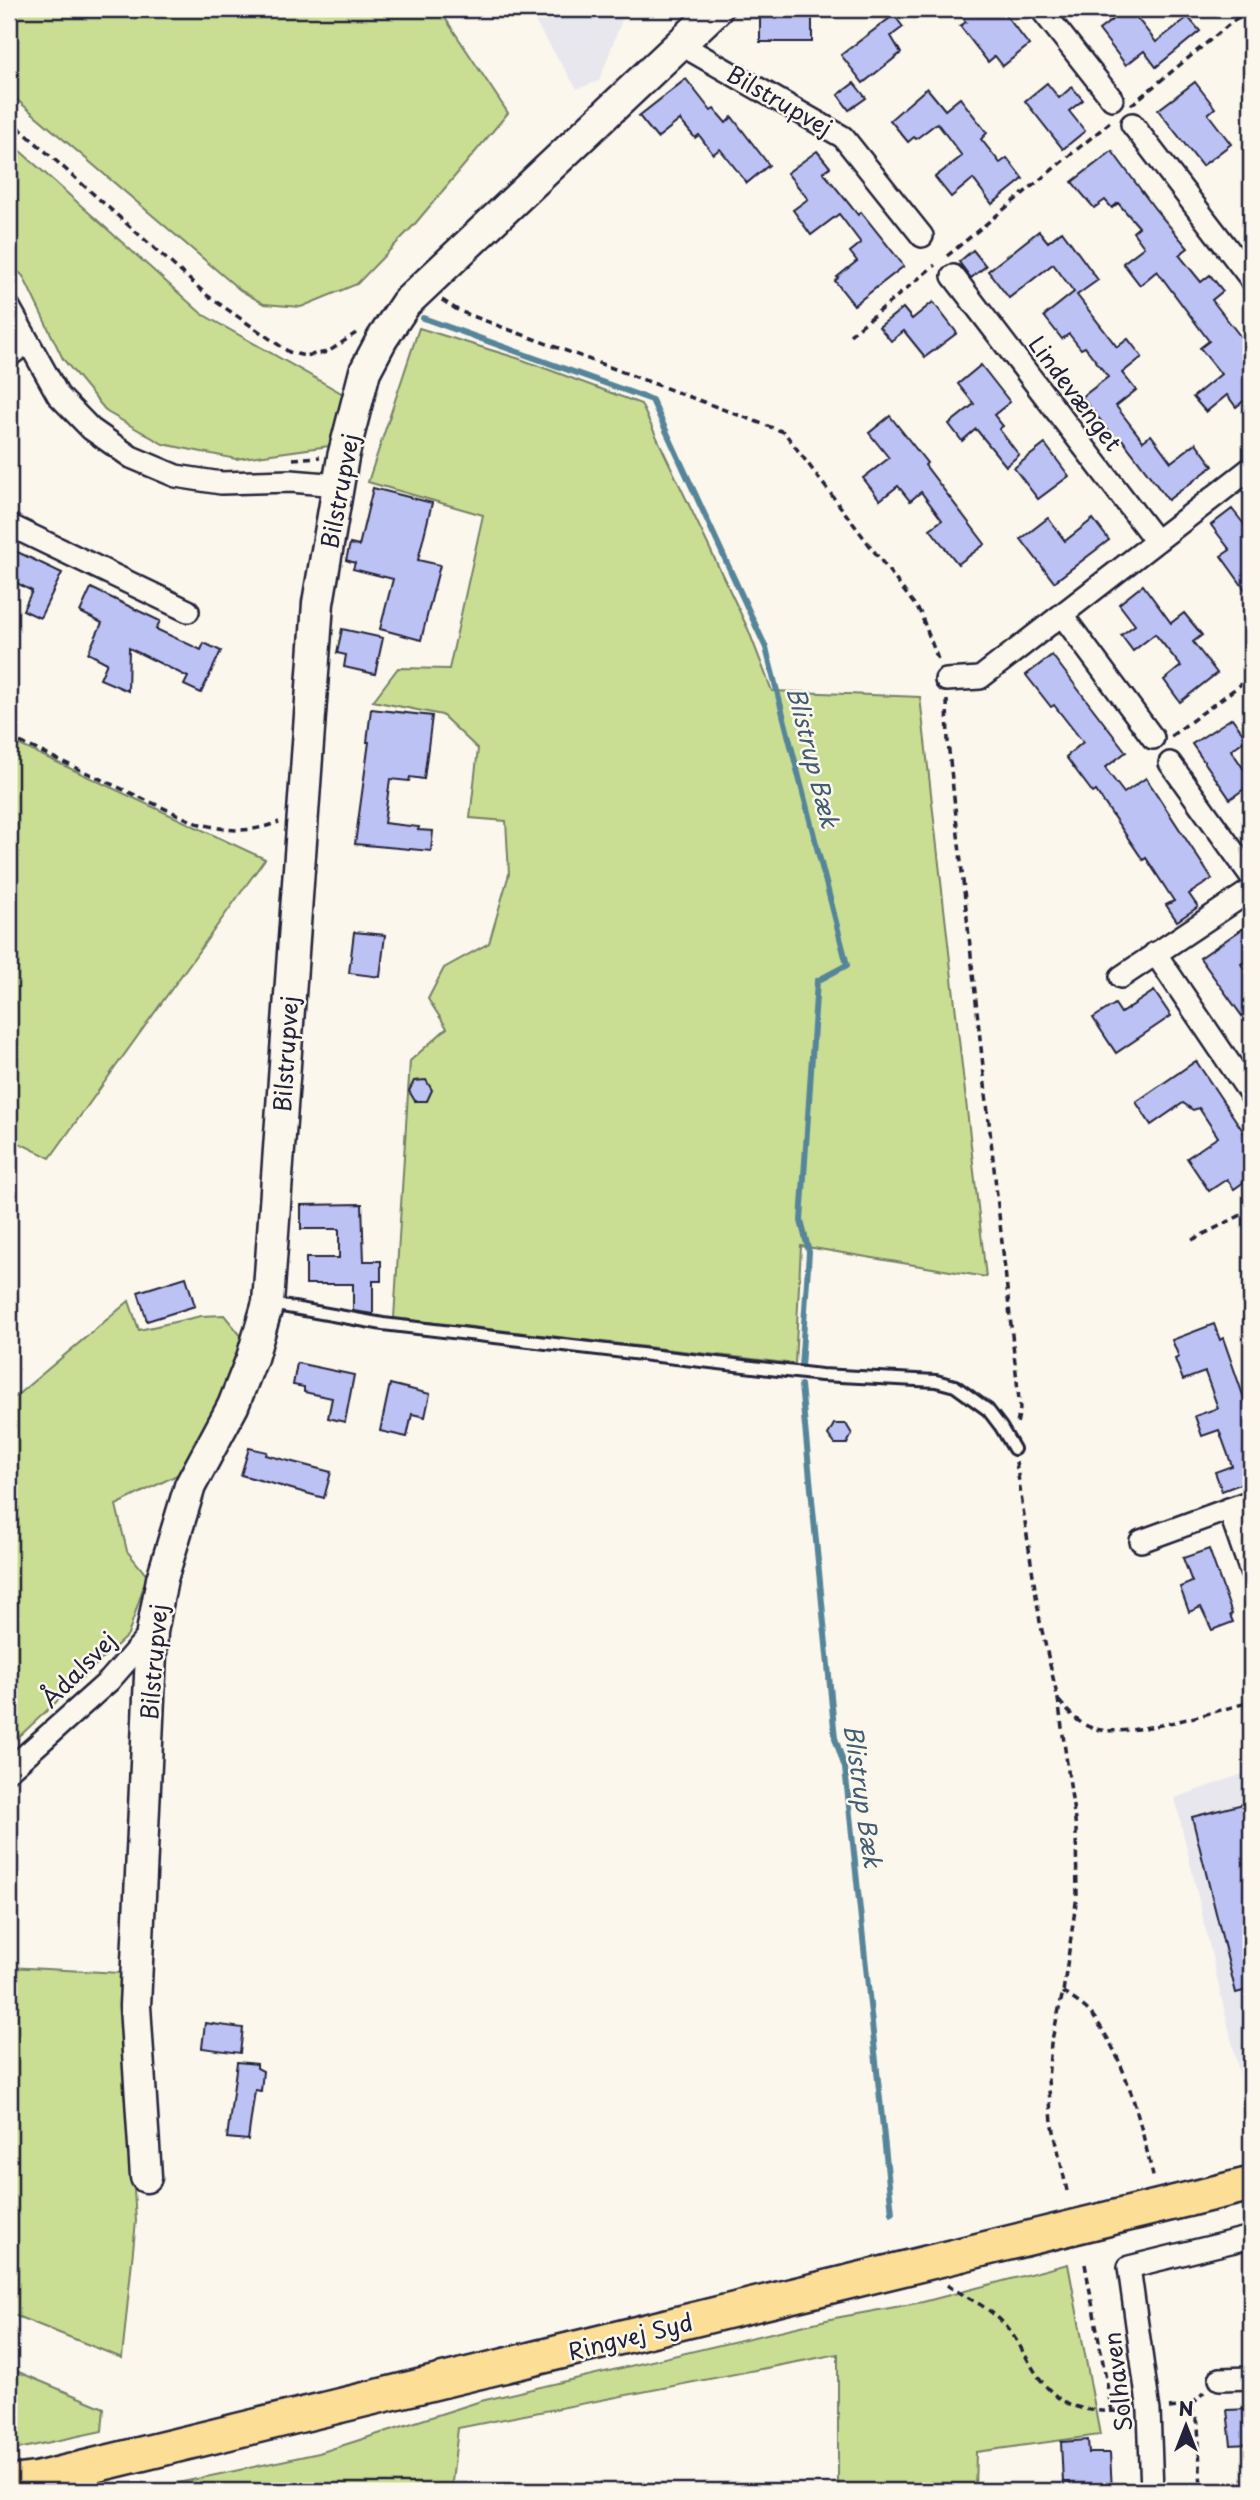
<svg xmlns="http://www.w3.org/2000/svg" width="1260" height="2500" viewBox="0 0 1260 2500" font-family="'Playpen Sans',sans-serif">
	<rect width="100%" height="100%" fill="#fbf7ec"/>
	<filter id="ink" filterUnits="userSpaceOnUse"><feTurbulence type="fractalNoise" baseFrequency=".0143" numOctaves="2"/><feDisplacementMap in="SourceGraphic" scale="14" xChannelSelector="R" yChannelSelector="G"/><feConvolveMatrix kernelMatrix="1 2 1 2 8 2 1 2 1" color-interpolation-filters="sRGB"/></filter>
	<g filter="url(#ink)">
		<g fill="#e8e7ee">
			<path d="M527,9h99l-27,72 -22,8z"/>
			<path d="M1251,1771v353l-76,-326z"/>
		</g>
		<g fill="#c9de93" stroke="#768067" stroke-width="2">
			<path d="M9,9h430l69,104 -94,112 -57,59 -56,23 -37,-3 -24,-14 -231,-197z"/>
			<path d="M9,141l193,173 141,80 -14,52 -93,13 -73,-15 -56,-32 -44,-53 -40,-83 -14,-13z"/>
			<path d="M419,328l101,31 121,45 107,225 24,62 148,6 66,580 -185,-31 -6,118 -401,-46 16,-257 37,-33 -19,-29 16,-31 45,-25 20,-69 -3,-53 -36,-3 8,-69 -36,-34 -69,-14 25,-33 51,1 34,-154 -115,-33z"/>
			<path d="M9,740l256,119 -215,299 -41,-20z"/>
			<path d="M129,1301l10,29 62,-14 23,-1 23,28 -66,130 -65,32 11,46 20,25 -19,59 -119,111v-344z"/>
			<path d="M9,1967l111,6 16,248 -14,137 -113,-45z"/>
			<path d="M1068,2264l32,171 -124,17 -1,39h-137v-137l-380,74 -7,63h-143l1,-6 -29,6h-140l179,-38 162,-52 354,-83 88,-16z"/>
			<path d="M9,2368l95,40 -2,23 -93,20z"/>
		</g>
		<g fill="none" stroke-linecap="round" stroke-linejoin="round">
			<g stroke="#57859a" stroke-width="6">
				<path d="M423,318l229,82 114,248 81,317 -30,16 -16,240 8,31 -8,115"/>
				<path d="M801,1385l34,353 10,30 47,445"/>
			</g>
		</g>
		<g fill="#bcc2f4" stroke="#22223b" stroke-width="2">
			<path d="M769,9h43v33h-52v-29l9,1z"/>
			<path d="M956,9h45l28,36 -26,21 -8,-10 -7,6 -28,-36 6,-4z"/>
			<path d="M1126,9h4l26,33 32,-25 12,14 -44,36 -12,-16 -18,14 -27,-35z"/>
			<path d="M894,15l9,12 -12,9 10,17 -38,30 -22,-28z"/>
			<path d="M686,79l25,32 3,-2 12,14 6,-6 37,48 -22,18 -27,-34 -7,5 -14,-19 -4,3 -15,-18 -23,18 -18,-22z"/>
			<path d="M1195,82l20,26 -7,6 23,30 -29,22 -44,-56z"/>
			<path d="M854,83l12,15 -17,12 -11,-15z"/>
			<path d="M1047,83l12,15 13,-11 11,13 -14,11 16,20 -22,18 -38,-48z"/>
			<path d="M927,88l18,22 15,-12 27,35 -6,6 19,24 7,-5 16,21 -31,25 -19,-25 -22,18 -16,-20 27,-21 -25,-33 -21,16 -2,-2 -6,5 -18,-22z"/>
			<path d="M817,151l13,16 -7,5 35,43 3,-3 43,54 -50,39 -19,-24 3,-3 -1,-1 20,-16 -7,-9 11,-9 -22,-29 -28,21 -18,-25 15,-11 -21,-26z"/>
			<path d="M1112,151l43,58 33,39 -9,7 22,27 9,-7 13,16 -11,9 39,50v45l-15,12 -9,-12 -21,17 -13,-15 28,-23 -21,-26 9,-7 -52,-70 -17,14 -17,-22 21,-16 -11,-15 6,-5 -21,-24 -6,5 -7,-8 -11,8 -22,-26z"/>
			<path d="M1039,231l9,11 14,-11 36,49 -21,15 40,52 11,-8 14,18 -20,16 14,17 -20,16 27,35 8,-6 20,27 25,-19 17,23 -45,34 -47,-62 -4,3 -35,-44 26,-20 -23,-30 -4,2 -12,-15 -7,5 -18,-23 30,-24 -21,-28 -44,34 -21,-27z"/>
			<path d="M973,250l13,16 -15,12 -12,-16z"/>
			<path d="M933,302l24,31 -32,24 -21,-26 -13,10 -12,-14 24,-19 9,11z"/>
			<path d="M981,365l29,37 -16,13 9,11 -4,3 20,26 -13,11 -30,-37 -14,12 -13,-17 25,-20 -16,-20z"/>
			<path d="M890,416l37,47 -2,2 60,79 -27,20 -28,-35 12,-9 -21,-28 -11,9 -12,-15 -18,14 -17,-22 26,-20 -20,-25z"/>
			<path d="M1045,444l24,32 -31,23 -24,-31z"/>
			<path d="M373,488l59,15 -14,57 22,5 -19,75 -41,-11 13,-50 -40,-10 2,-6 -9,-3 4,-16 9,2z"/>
			<path d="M1232,509l19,24v65l-30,-42 9,-6 -19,-25z"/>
			<path d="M1048,518l17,23 28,-22 16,21 -55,42 -33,-43z"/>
			<path d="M9,548l53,25 -22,45 -17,-8 9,-19 -23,-12z"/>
			<path d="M1143,585l28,38 13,-10 18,22 -9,7 24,31 -37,29 -16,-22 17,-14 -26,-32 -22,17 -12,-16 14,-10 -16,-21z"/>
			<path d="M91,588l69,33 -4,8 45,21 3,-7 17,8 -20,42 -17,-8 4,-8 -59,-29 -1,43 -28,-12 7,-16 -19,-10 14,-30 -22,-11z"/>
			<path d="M342,629l41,9 -8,36 -31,-7 2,-12 -9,-2z"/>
			<path d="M1052,655l74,97 -21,16 19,25 22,-15 66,101 -23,15 9,13 -21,14 -11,-16 8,-4 -28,-43 -3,2 -47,-69 -3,2 -27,-36 17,-15 -29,-37 -3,2 -25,-32z"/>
			<path d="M371,709l61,7 -8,63 -14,-2 -1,4 -19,-2 -6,44 35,4 -1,3 15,1 -2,20 -76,-7 14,-102h-2z"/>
			<path d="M1232,718l15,21 -16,11 20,30v4l-21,15 -38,-55z"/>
			<path d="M1251,923v34l-10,7 10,15v30l-9,7 -42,-58z"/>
			<path d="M354,932l31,3 -5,42 -31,-4z"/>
			<path d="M1154,991l17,25 -55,37 -23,-35 22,-14 6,9z"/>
			<path d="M1196,1061l55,82v34l-17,12 -7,-10 -18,12 -22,-33 31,-21 -19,-29 -6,2 -10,-7 -32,22 -15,-23z"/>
			<path d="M426,1080l6,10 -5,11h-12l-6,-10 5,-10z"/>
			<path d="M362,1204l2,57h17v20h-8v33l-20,-3v-27h-47v-26h33v-29h-38v-24z"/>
			<path d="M186,1277l9,29 -48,15 -9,-29z"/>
			<path d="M1214,1324l6,16 3,-2 28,80v62l-29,11 -7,-19 17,-6 -13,-36 -17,6 -7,-20 23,-8 -13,-36 -22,8 -8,-21 4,-2 -7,-17z"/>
			<path d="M297,1363l57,12 -9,47 -17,-4 4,-20 -28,-6v-5l-11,-2z"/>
			<path d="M390,1384l40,10 -5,23 -13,-3 -5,23 -27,-6z"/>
			<path d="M834,1424h12l6,10 -5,10h-12l-7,-9z"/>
			<path d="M249,1448l18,4 -1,3 65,17 -7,26 -83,-23z"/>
			<path d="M1209,1549l23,65 -2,1 3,7 -21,8 -11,-23 -12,5 -9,-25 12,-5 -9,-24z"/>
			<path d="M1251,1802v187l-15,4 -44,-176z"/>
			<path d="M205,2023l38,5 -3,25 -38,-5z"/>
			<path d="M237,2062l20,2v4l6,3 -2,20 -6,-1 -7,50 -21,-2z"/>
			<path d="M1251,2409v29h-4l1,6 -17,1 -4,-35z"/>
			<path d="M1088,2440l1,13h21l2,38h-42v-9h-7l-2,-40z"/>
		</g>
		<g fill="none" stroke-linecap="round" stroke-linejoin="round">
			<g stroke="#22223b" stroke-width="16">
				<path id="lane" d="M271,1304l112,20 438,51 115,6 19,5 33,24 13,17 13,22"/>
			</g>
			<g stroke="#22223b" stroke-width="26">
				<g id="street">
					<path d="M1041,9l71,90"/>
					<path d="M678,43l165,94 79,99"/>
					<path d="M1132,124l119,155"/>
					<path d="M953,276l203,265"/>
					<path d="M9,307l49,88 33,34 40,28 45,19 45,7 70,-2 47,4"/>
					<path d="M9,356l18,-14"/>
					<path d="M9,525l179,86"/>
					<path d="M1062,615l91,123"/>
					<path d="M946,680l34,-2 271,-210"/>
					<path d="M1170,763l81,113"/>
					<path d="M1155,953l96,142"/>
					<path d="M1121,977l130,-87"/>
					<path d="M1229,1509l22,63"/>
					<path d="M1141,1541l110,-40"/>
					<path d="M9,1770l100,-89 43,-49"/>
					<path d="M1220,2379l31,-1"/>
					<path d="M1152,2491l-3,-80 -20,-144 122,-30"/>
				</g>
			</g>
			<g stroke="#22223b" stroke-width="35">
				<path id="secondary" d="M146,2177l-11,-171 17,-374 10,-53 28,-93 43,-80 19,-48 16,-55 50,-700 25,-146 22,-86 17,-32 24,-36 311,-294"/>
			</g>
			<g stroke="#22223b" stroke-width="38">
				<path id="primary" d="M9,2483l29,-4 1213,-295"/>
			</g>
			<g stroke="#22223b" stroke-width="3.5" stroke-dasharray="7 5" stroke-linecap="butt">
				<path d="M1131,105l117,-96"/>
				<path d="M9,119l199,177 81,56 16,4 23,-4 28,-19"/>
				<path d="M947,256l167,-137"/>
				<path d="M9,280l5,7"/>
				<path d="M442,300l17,11 325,121 136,180 19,50"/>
				<path d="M850,335l85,-70"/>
				<path d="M293,459l27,-2"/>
				<path d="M947,700l1,42 72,667 -3,15"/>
				<path d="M1171,736l80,-59"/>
				<path d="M9,737l187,86c34,8 50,11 83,-1"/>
				<path d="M1192,1240l59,-30"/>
				<path d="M1016,1462l24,160 18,77 18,129 1,68 -14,96 -12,52 -3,36 4,42 15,69"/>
				<path d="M1059,1701c10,11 18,22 33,27 34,12 122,-17 159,-26"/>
				<path d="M1063,1992c10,7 23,15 30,24 36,48 47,108 61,164"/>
				<path d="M1085,2264l27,148"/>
				<path d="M947,2285c16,11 36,19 50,32 14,12 22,28 31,43 27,48 50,53 102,51"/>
				<path d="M1191,2406l7,17 3,68"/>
				<path d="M1169,2408l22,-2 13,-14"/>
			</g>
			<use href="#lane" stroke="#fbf7ec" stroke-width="10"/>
			<use href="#street" stroke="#fbf7ec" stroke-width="21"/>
			<use href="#secondary" stroke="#fbf7ec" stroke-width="30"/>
			<use href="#primary" stroke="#fcde96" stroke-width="33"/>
		</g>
	</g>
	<g text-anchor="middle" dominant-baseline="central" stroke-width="5" stroke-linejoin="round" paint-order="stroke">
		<g font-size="23" fill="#22223b" stroke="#fbf7ec">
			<text transform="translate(780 100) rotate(30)">Bilstrupvej</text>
			<text transform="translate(1076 393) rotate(53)">Lindevænget</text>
			<text transform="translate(339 491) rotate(-79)">Bilstrupvej</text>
			<text transform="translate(285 1054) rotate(-86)">Bilstrupvej</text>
			<text transform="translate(153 1662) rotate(-85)">Bilstrupvej</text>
			<text transform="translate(78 1669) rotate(-45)">Ådalsvej</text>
			<text transform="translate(630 2336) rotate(-14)">Ringvej Syd</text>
			<text transform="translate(1117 2382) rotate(-97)">Solhaven</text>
		</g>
		<g font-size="24" font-style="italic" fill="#415c73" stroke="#fbf7ec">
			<text transform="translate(814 757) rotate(76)">Blistrup Bæk</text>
			<text transform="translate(864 1796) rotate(82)">Blistrup Bæk</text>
		</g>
	</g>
	<rect width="1260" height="2500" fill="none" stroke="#fbf7ec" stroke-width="35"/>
	<rect x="18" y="18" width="1225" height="2465" fill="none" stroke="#22223b" stroke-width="2.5" filter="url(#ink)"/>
	<g transform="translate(1186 2426)" stroke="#fbf7ec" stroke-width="5" paint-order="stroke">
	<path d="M0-5L12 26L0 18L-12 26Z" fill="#22223b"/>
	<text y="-10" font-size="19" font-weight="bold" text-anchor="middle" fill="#22223b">N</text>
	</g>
</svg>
